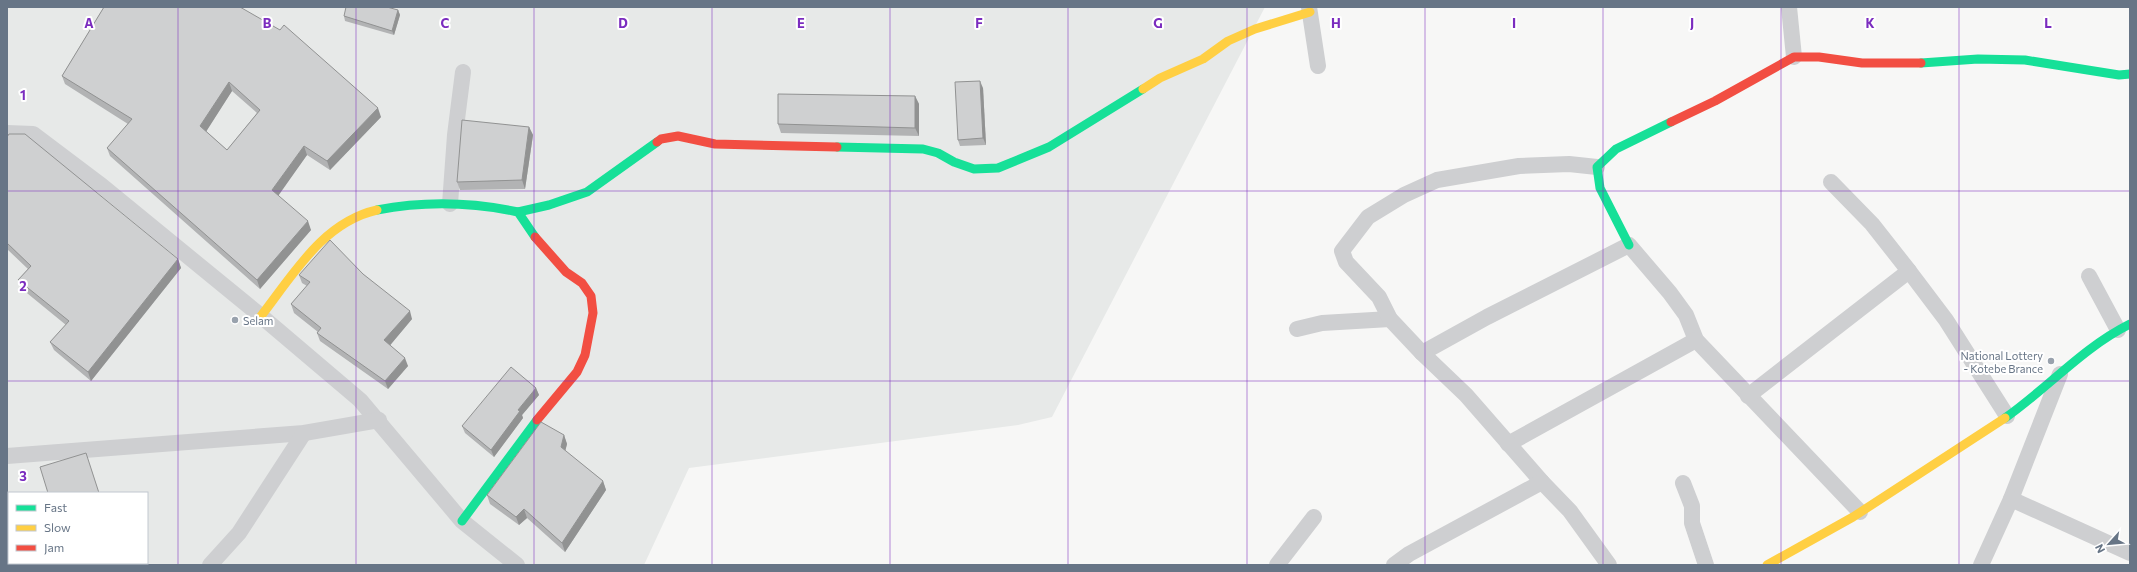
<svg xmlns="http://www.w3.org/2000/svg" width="2137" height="572" viewBox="0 0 2137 572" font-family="Commissioner,sans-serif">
	<rect width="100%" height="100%" fill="#f7f7f6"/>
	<path fill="#e7e9e8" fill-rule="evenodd" d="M7,7h1258l-213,410 -34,8 -329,43 -45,97h-637zM9,493h138v70h-138z"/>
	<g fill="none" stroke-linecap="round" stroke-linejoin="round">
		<g stroke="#cecfd1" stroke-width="16">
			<path d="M1309,7l9,59"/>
			<path d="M1789,7l5,50"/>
			<path d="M7,133l26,1 69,52 159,130 99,84 102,121 55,44"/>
			<path d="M1831,182l41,42 37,47"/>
			<path d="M450,204l5,-69 8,-63"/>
			<path d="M2089,276l29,54"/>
			<path d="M1297,329l25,-6 68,-4"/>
			<path d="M1422,353l65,-36 142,-72 41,48 16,22 10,25 164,172"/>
			<path d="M1748,396l161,-125 37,49 61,96"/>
			<path d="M1508,444l188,-104"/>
			<path d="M7,456l297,-23 75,-13"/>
			<path d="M1542,482l-76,-87 -44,-42 -32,-34 -11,-22 -33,-35 -4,-11 26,-34 36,-22 33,-15 82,-14 50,-2 28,3"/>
			<path d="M1683,483l9,23v17l14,42"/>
			<path d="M2011,499l49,-125"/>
			<path d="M7,531l2,3"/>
			<path d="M31,563l1,2"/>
			<path d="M210,565l29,-32 65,-100"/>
			<path d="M1277,565l37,-48"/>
			<path d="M1394,565l15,-11 133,-72 28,29 39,54"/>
			<path d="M1981,565l30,-66 119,54"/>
		</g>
		<g stroke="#16e098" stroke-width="9">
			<path d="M1921,63l57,-4 47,1 94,15 11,-1"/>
			<path d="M837,147l86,2 15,4 16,9 20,7 24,-1 51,-21 94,-58"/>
			<path d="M377,210c47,-9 94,-8 141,2l17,25"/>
			<path d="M518,212l31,-7 38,-13 70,-50"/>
			<path d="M1629,245l-29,-57 -3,-21 19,-18 55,-27"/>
			<path d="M2005,418c43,-30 77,-70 125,-94"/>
			<path d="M462,521l75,-101"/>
		</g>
		<g stroke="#ffcf43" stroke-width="9">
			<path d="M1143,89l17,-11 43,-19 25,-18 27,-12 55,-17"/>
			<path d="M261,316c32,-41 62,-94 116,-106"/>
			<path d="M1767,565l86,-48 152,-99"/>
		</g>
		<g stroke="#f24e42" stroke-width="9">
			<path d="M1671,122l44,-21 79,-44h25l43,6h59"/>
			<path d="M657,142l4,-3 17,-3 37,8 122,3"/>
			<path d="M535,237l31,35 16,11 9,13 2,17 -8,42 -8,17 -40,48"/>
		</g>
	</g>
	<g fill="#b2b3b4" fill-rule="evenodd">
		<path d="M104,7l277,110 -51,53 -23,-15 -29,40 33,35 -51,59 -150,-133 -3,-8 21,-24 -63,-40 -3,-8zM232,91l25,22 -30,37 -21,-19z"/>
		<path d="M398,10l2,5 -6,20 -49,-14 -1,-5z"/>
		<path d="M983,88l3,57 -26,1 -2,-6z"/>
		<path d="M915,96l4,8v32l-138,-3 -3,-9z"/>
		<path d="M529,127l4,8 -8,54 -65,1 -3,-8z"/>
		<path d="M7,137l171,122 3,9 -90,113 -37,-31 -4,-8 16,-17 -44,-36 -4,-9 10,-11 -21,-20z"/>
		<path d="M363,274l49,45 -22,26 18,21 -20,23 -68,-48 -3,-8 1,-1 -24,-19 -3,-9 16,-18 -5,-3 -3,-8z"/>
		<path d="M536,388l3,7 -17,20 1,3 -29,39 -29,-24 -3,-7z"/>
		<path d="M564,435l3,9 -2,7 38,30 3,9 -41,62 -38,-34 -8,7 -29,-21 -3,-9z"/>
	</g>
	<g fill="#919292">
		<path d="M398,10l2,5 -6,20 -2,-4z"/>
		<path d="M980,81l3,7 3,57 -3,-7z"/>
		<path d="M229,82l3,9 -28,44 -4,-9z"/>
		<path d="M915,96l4,8v32l-4,-8z"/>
		<path d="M378,108l3,9 -51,53 -3,-9z"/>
		<path d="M529,127l4,8 -8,54 -3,-9z"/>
		<path d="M304,146l3,9 -31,44 -4,-9z"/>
		<path d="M308,221l3,9 -51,59 -3,-9z"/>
		<path d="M178,259l3,9 -90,113 -3,-9z"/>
		<path d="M410,311l2,8 -25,30 -3,-9z"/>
		<path d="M405,358l3,8 -20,23 -3,-8z"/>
		<path d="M536,388l3,7 -17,20 1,3 -29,39 -3,-7 27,-40z"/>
		<path d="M564,435l3,9 -3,12 -3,-9z"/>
		<path d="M603,481l3,9 -41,62 -3,-9z"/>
		<path d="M524,509l3,9 -8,7 -3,-8z"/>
	</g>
	<g fill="#cfd0d1" stroke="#919292" fill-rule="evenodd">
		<path d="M104,7h136l40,23 4,-5 94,83 -51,53 -23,-15 -32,44 36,31 -51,59 -150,-132 25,-29 -70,-43zM229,82l31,28 -33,40 -27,-24z"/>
		<path d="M346,7h41l11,3 -6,21 -48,-15z"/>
		<path d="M980,81l3,57 -25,2 -3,-58z"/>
		<path d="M778,94l137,2v32l-137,-4z"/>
		<path d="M462,120l67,7 -7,53 -65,2z"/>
		<path d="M9,134h16l153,125 -90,113 -38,-30 19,-21 -51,-41 13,-14 -24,-23v-106z"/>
		<path d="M330,240l33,34 47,37 -26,29 21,18 -20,23 -68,-48 4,-5 -30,-24 19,-22 -11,-7z"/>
		<path d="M511,367l25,21 -18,22 2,1 -29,39 -29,-24z"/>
		<path d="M541,422l23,13 -3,12 42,34 -41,62 -38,-34 -8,8 -29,-22z"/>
		<path d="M86,453l13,40h-51l-8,-26z"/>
	</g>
	<path fill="none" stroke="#7b2cbf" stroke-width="1" stroke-opacity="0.55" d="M178,7v558M356,7v558M534,7v558M712,7v558M890,7v558M1068,7v558M1247,7v558M1425,7v558M1603,7v558M1781,7v558M1959,7v558M7,191h2123M7,381h2123"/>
	<g fill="#99a2ad" stroke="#fff" stroke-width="1.5">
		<circle cx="235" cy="320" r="4"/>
		<circle cx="2051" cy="361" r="4"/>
	</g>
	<g text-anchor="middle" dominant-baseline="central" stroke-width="4" stroke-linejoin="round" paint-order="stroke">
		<g font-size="11" fill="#677586" stroke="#fff" text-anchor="start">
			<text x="243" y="320">Selam</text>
			<text x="2043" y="355" text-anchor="end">National Lottery<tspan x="2043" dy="13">- Kotebe Brance</tspan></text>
		</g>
	</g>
	<g font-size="13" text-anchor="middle" font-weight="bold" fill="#7b2cbf" stroke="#fff" stroke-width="4" stroke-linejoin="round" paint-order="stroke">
		<text x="89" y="28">A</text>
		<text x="267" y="28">B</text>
		<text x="445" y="28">C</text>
		<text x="623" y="28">D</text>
		<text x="801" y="28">E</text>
		<text x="979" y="28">F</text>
		<text x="1158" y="28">G</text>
		<text x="1336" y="28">H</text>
		<text x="1514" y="28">I</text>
		<text x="1692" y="28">J</text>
		<text x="1870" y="28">K</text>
		<text x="2048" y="28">L</text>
		<text x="23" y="100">1</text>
		<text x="23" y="291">2</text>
		<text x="23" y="481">3</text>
	</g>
	<rect width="2137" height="572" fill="none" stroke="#677586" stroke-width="16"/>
	<rect x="8" y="492" width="140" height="72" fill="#ffffff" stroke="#c2c8cf"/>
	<rect x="16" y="505" width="20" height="6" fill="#16e098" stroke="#c2c8cf"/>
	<text x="44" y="512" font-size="12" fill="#677586">Fast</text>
	<rect x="16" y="525" width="20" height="6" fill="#ffcf43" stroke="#c2c8cf"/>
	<text x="44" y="532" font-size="12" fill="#677586">Slow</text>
	<rect x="16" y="545" width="20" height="6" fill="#f24e42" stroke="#c2c8cf"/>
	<text x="44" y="552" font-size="12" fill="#677586">Jam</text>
	<g transform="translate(2109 544) rotate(243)" stroke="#ffffff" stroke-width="3" paint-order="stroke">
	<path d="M0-3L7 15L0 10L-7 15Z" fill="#677586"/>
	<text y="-6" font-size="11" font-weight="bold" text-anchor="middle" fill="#677586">N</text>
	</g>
</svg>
